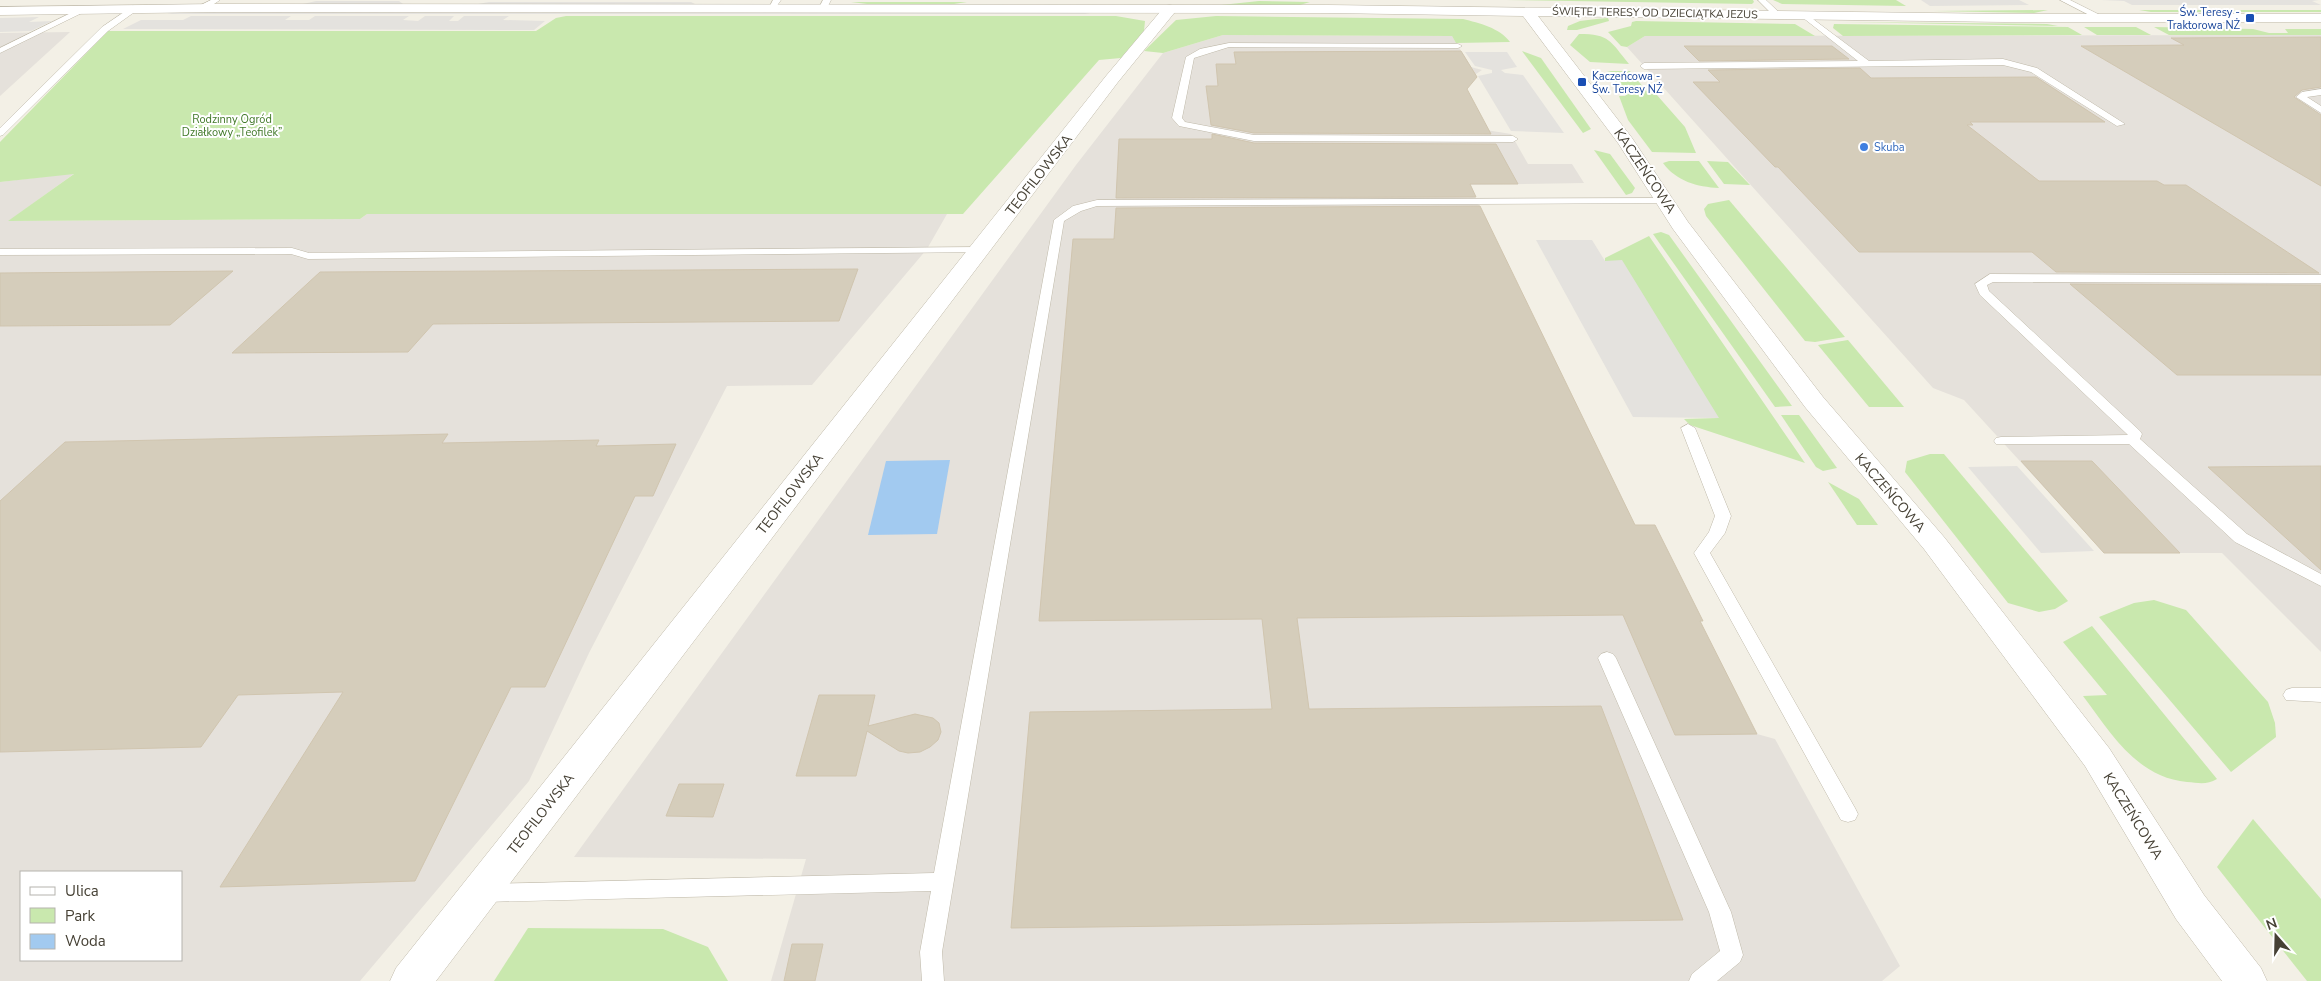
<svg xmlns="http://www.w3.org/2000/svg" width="2321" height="981" viewBox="0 0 2321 981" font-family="'Nunito Sans',sans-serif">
	<rect width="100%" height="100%" fill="#f3f0e6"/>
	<g fill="#e5e1db" fill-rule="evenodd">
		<path d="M70,32l-70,64v-63z"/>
		<path d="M1223,35l229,1 19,31 11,3 -6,4 -22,-3 32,59 25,4 17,30h44l12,19 -115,2 166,340h20l48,96 -55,1 109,112 18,5 125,227 -18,15h-1111l35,-122 -232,-2 502,-692 87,-112z"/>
		<path d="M2321,35v617l-99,-99h-118l-140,-153 -31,-12 -306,-341 18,-11z"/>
		<path d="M75,173l-66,48 351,-2 7,-5h580l-20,35 -115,136 -85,1 -138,267 -60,128 -169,200h-360v-799zM21,872h160v88h-160z"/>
	</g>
	<g fill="#c9e8ae">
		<path d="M1505,0h248l1,2 -2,2z"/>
		<path d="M1773,0h123l10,6 -124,-2z"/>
		<path d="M1259,1l51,1 -10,3h-79z"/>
		<path d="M851,2h116l-13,2h-87z"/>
		<path d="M2048,10l-14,3 -101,-2z"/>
		<path d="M2139,10h182v2h-170z"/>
		<path d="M566,16h550l29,5 -1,10 -23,27 -22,2 -136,154h-596l-7,5 -352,2 66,-47 -74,8v-40l108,-111h428l20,-13z"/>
		<path d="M1216,16l247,3c16,4 37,9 47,23l-54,1 -4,-7 -229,-1 -60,18 -19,-2 32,-31z"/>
		<path d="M1596,19l12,-1 1,3 -32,9h-10l1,-4 12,-5z"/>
		<path d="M1636,21l159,3 20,12h-170l-18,11 -6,-1 -13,-14 23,-6 1,-4z"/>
		<path d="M1841,22l206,2 11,2z"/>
		<path d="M1834,24l234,3 14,8 -239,1 -10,-8z"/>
		<path d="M2084,27h52l15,8h-54z"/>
		<path d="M2154,27l99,2 16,4h19l-3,-4h36v6h-152z"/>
		<path d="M1579,34c31,0 31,7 50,30l-39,-2 -20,-17z"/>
		<path d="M1522,51l19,7 50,71 -8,4z"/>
		<path d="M1611,71h19l19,23h7l29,33 11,26 -44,-1 -24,-32 -9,-24h7l-19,-24z"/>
		<path d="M1594,150l16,4 25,34 -3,5 -6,2z"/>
		<path d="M1669,161h30l20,27c-22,-1 -43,-7 -56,-25z"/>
		<path d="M1707,161l21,1 22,23 -26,-1z"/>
		<path d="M1729,200l116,137 -30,5 -10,-1 -99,-125 -2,-7 4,-5z"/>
		<path d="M1661,232l8,3 123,171 -17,1 -122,-173z"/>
		<path d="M1649,236l156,227 -115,-38 -6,-6 34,-1 -113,-157v-3z"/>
		<path d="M1848,340l56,67h-35l-51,-62z"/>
		<path d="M1781,415h18l38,53 -14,3 -7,-4z"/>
		<path d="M1930,454h14l124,147 -13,8 -16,3 -31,-9 -103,-131 2,-11z"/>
		<path d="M1828,482l31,17 19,26h-21z"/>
		<path d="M2154,600l32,10 82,92 7,21 1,14 -45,35 -132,-155 35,-14z"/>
		<path d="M2092,626l125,153c-10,6 -18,4 -30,3 -51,-5 -76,-49 -104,-86l24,-1 -44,-53z"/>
		<path d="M2253,819l68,80v82h-14l-90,-114z"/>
		<path d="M528,928l135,1 45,18 20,34h-234z"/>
	</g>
	<g fill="#e4e2de">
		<path d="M1921,0h98l10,5 -99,1z"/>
		<path d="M2101,0h218l-7,1 9,4h-189l-8,-4z"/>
		<path d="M316,1h83l4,3h-100z"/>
		<path d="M489,2h202l6,3 -219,-1z"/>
		<path d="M157,11l938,1 -10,2h-913z"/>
		<path d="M191,16h100l-6,4h24l6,-4h94l-6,4 15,1 7,-5h29l-5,5h9l6,-5h45l-6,4 42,1 -11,9 -411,-1 18,-9h42z"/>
		<path d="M39,17l-10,5 23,-1 -21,10 -31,1v-14z"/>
		<path d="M1465,52h42l10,15 -16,3 4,3 18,2 41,58 -53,-2 -33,-55 14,-3v-3l-17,-4z"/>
		<path d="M1536,240h56l13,21 17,-1 97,158 -86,-1z"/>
		<path d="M2017,466l77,85 -53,2 -73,-86z"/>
	</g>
	<path fill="#a2caf0" d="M950,460l-13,74 -69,1 18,-74z"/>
	<g fill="#d5cdbb" stroke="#d0c5af">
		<path d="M2321,37v50l-19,3 -8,7 27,18v71l-240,-140 103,-1 -13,-7z"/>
		<path d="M1684,46h148l17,13 -150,2z"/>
		<path d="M1461,51l16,26 -10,12 24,45 -237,-1 -43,-8 -5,-39h12l-2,-22h20l-2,-12z"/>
		<path d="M1860,68l11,10 165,-1 69,45h-135l3,3h-6l72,56h118l7,4h22l133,88 -263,-1 -24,-20h-173l-81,-85h-3l-82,-85h27l-12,-12z"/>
		<path d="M1212,134l42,9 242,1 22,40h-48l6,13 -360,1 3,-59h93z"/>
		<path d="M1480,206l155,319h20l48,96h-3l57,113 -82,1 -52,-120 -326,3 12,91 292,-3 82,214 -672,8 19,-216 242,-3 -10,-90 -223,2 34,-382h41l2,-31z"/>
		<path d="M858,269l-19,52 -406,3 -25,28 -176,1 88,-81z"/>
		<path d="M233,271l-63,54 -170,1v-53z"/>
		<path d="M2070,284l251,1v90h-144z"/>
		<path d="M448,434l-6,9 157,-3 -3,6 80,-2 -23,52h-18l-90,191h-34l-96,194 -195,6 123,-195 -105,3 -37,52 -201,5v-251l65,-59z"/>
		<path d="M2021,461h71l88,92h-76z"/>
		<path d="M2321,466v104l-113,-103z"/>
		<path d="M819,695h56l-7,31 47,-12 18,4 6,5 2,9 -3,8 -8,7 -10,5 -12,1 -9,-2 -32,-20 -11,45h-60z"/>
		<path d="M679,784h45l-11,33 -47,-1z"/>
		<path d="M792,944h31l-8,37h-31z"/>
	</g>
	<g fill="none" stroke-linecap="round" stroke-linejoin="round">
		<g stroke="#bfb9a9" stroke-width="1">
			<g id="service">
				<path d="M211,0h9l-15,10h-6v-4z"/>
				<path d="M773,0h8l-7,10h-6z"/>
				<path d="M823,0h8l-5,10h-3l-4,-2z"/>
				<path d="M1758,0h8l16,15 -7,2z"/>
				<path d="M2060,0h10l36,18 -7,2z"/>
				<path d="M133,6l7,2 -32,23 -105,104 -3,1v-8l102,-101z"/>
				<path d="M83,7l7,2 -90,44v-5z"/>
				<path d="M1805,13l64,48 134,-2 34,9 88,56 -8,2 -86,-54 -28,-7 -359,4 -4,-3 4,-3 214,-2 -56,-44 -1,-2z"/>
				<path d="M1229,43l229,1 4,2 -4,2 -229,-1 -35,11 -12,60 3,4 69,13 259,1 5,3 -5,3 -259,-1 -75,-15 -7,-8 14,-61 14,-8z"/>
				<path d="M2321,89v6l-14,2 14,9v7l-25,-16 6,-5z"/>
				<path d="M1665,198l5,3 -1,2 -572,3 -16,5 -17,10 -122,731 2,29h-22l-2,-29 11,-61 -448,11 -7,-3 -4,-6 4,-6 7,-3 451,-11 120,-653 19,-14 24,-6z"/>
				<path d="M981,247l6,3 -2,2 -677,7 -17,-5 -291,1v-6l292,-1 17,5z"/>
				<path d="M1990,274l331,1v8l-328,-1 -6,3 2,6 151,140 2,3 -2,5 107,95 74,40v12l-86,-44 -106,-98h-133l-2,-3 2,-3 5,-1 127,-2 -148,-140 -5,-11z"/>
				<path d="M1688,424l7,4 36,88 -6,17 -15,20 145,255 3,6 -3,6 -7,2 -7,-2 -147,-267 15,-21 6,-16 -34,-88z"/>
				<path d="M1607,652l6,2 3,4 115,254 12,43 -3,7 -23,19h-28l3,-7 28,-23 -11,-39 -111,-254 3,-4z"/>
				<path d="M2292,688h29v14l-35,-2 -3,-5 3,-5z"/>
			</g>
		</g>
		<g stroke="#bfb9a9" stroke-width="1">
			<path id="minor" d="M1170,5l5,1 2,3 -2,3 -57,70 -682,899h-46l6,-13 710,-892 59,-70z"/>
		</g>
		<g stroke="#bfb9a9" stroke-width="1">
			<path id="tertiary" d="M216,4l1112,1 677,9h316v8h-316l-467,-6 94,122 56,84 135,175 121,140 165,211 95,147 57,73 6,13h-45l-46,-62 -91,-153 -161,-217 -119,-142 -132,-178 -55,-86 -95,-127 -195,-3 -1112,-1 -216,3v-8z"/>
		</g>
		<use href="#service" fill="#fff" fill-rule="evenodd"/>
		<use href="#minor" fill="#fff" fill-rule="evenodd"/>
		<use href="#tertiary" fill="#fff" fill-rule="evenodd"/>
	</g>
	<g fill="#1a4fb4" stroke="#fff" stroke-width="2">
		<rect x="2245" y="13" width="10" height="10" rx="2.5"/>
		<rect x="1577" y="77" width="10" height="10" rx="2.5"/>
	</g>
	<circle fill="#3f7fe0" stroke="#fff" stroke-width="2" cx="1864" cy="147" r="5"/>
	<g text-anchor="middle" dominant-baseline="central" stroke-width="4" stroke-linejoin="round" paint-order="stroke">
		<g font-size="11" fill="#164399" stroke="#fff" text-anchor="end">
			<text x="2240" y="12">Św. Teresy -<tspan x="2240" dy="13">Traktorowa NŻ</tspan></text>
			<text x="1592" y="76" text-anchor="start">Kaczeńcowa -<tspan x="1592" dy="13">Św. Teresy NŻ</tspan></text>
		</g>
		<g font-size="11" fill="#464135" stroke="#fff">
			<text transform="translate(1655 13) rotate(1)">ŚWIĘTEJ TERESY OD DZIECIĄTKA JEZUS</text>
		</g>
		<g font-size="11" fill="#407828" stroke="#fff">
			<text x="232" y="119">Rodzinny Ogród<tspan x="232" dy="13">Działkowy „Teofilek”</tspan></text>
		</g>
		<g font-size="11" fill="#366cbe" stroke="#fff" text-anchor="start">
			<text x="1874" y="147">Skuba</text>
		</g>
		<g font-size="14" fill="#464135" stroke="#fff">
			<text transform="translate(1645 171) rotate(56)">KACZEŃCOWA</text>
			<text transform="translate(1039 175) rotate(-52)">TEOFILOWSKA</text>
			<text transform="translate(1890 493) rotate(49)">KACZEŃCOWA</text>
			<text transform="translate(790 494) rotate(-52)">TEOFILOWSKA</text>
			<text transform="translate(541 814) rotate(-52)">TEOFILOWSKA</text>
			<text transform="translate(2133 816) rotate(58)">KACZEŃCOWA</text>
		</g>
	</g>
	<rect x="20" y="871" width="162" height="90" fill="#ffffff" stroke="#b5b3ae"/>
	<rect x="30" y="887" width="25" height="8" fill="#ffffff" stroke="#b5b3ae"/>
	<text x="65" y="896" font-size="15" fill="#464135">Ulica</text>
	<rect x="30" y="908" width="25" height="15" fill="#c9e8ae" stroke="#b5b3ae"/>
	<text x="65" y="921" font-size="15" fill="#464135">Park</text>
	<rect x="30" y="934" width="25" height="15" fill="#a2caf0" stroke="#b5b3ae"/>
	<text x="65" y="946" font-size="15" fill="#464135">Woda</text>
	<g transform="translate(2276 936) rotate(340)" stroke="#ffffff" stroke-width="4" paint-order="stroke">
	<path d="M0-4L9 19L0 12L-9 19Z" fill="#464135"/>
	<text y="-8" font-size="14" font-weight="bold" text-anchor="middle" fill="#464135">N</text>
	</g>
</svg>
